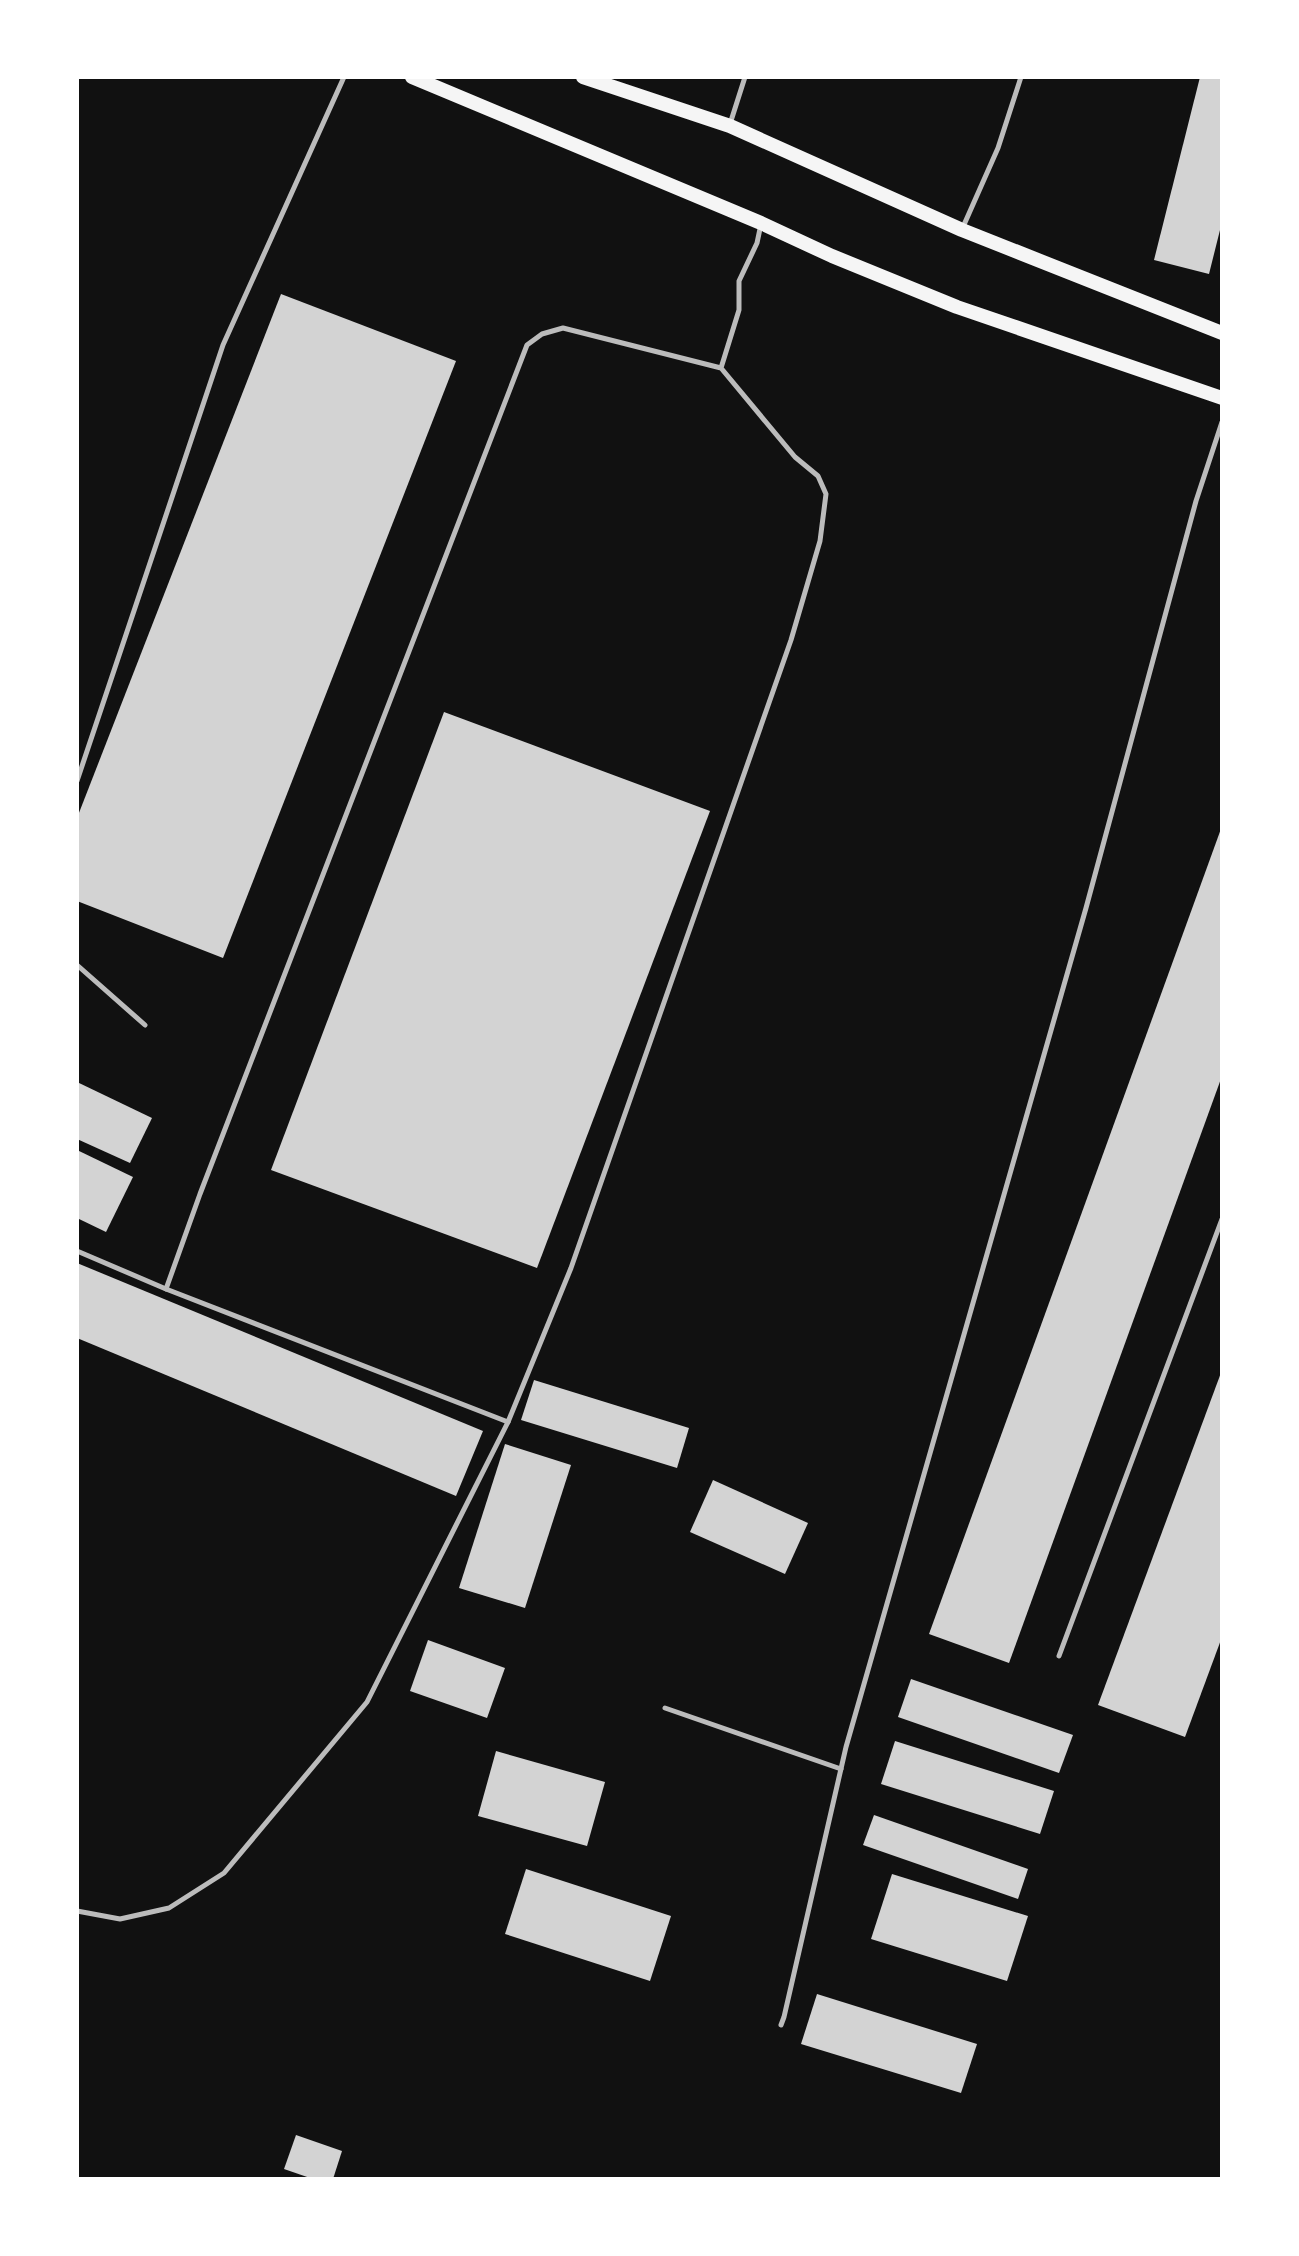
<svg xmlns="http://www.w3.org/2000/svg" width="1299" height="2256" viewBox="0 0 1299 2256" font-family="Arial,sans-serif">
	<rect width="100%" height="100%" fill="#111"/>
	<g fill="#d3d3d3">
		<path d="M1200,77h22v145l-13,52 -55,-14z"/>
		<path d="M281,294l175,67 -233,597 -146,-57v-83z"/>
		<path d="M444,712l266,99 -173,457 -266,-98z"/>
		<path d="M1222,826v250l-213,587 -80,-29z"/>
		<path d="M77,1082l75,36 -22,45 -53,-24z"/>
		<path d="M77,1150l56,27 -27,55 -29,-14z"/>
		<path d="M77,1263l406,168 -27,65 -379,-158z"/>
		<path d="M1222,1370v267l-37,100 -87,-32z"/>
		<path d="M534,1380l155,48 -12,40 -156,-48z"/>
		<path d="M505,1444l66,21 -46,143 -66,-20z"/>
		<path d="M713,1480l95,43 -23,51 -95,-42z"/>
		<path d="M428,1640l77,28 -18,50 -77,-27z"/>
		<path d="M911,1679l162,56 -14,38 -161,-56z"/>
		<path d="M895,1741l159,50 -14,43 -159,-50z"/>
		<path d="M496,1751l109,31 -18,64 -109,-30z"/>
		<path d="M874,1815l154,54 -10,30 -155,-54z"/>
		<path d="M526,1869l145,47 -21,65 -145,-47z"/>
		<path d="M892,1874l136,42 -21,65 -136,-42z"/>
		<path d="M817,1994l160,50 -16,49 -160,-49z"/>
		<path d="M296,2135l46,16 -9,28h-20l-29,-10z"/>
	</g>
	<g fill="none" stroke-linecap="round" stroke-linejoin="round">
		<g stroke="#bcbcbc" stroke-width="5">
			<path d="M730,124l15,-47"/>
			<path d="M963,227l35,-79 23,-71"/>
			<path d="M721,368l74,89 23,19 8,18 -6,47 -29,99 -220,628 -63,154 -342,-133 34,-95 327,-849 15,-11 21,-6 158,40 18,-58v-29l18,-38 4,-19"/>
			<path d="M77,781l146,-436 121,-268"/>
			<path d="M77,965l68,60"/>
			<path d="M77,1251l89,38"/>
			<path d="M1059,1656l163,-437"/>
			<path d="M665,1708l176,61"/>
			<path d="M77,1911l43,8 49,-11 55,-35 143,-171 141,-280"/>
			<path d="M781,2025l3,-8 62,-270 240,-839 110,-407 26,-79"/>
		</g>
		<g stroke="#f5f5f5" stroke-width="14">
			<path d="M412,77l349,146 71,33 125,51 265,91"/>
			<path d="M583,77l147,49 232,104 260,103"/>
		</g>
	</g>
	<rect width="1299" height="2256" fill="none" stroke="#ffffff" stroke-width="158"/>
</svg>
